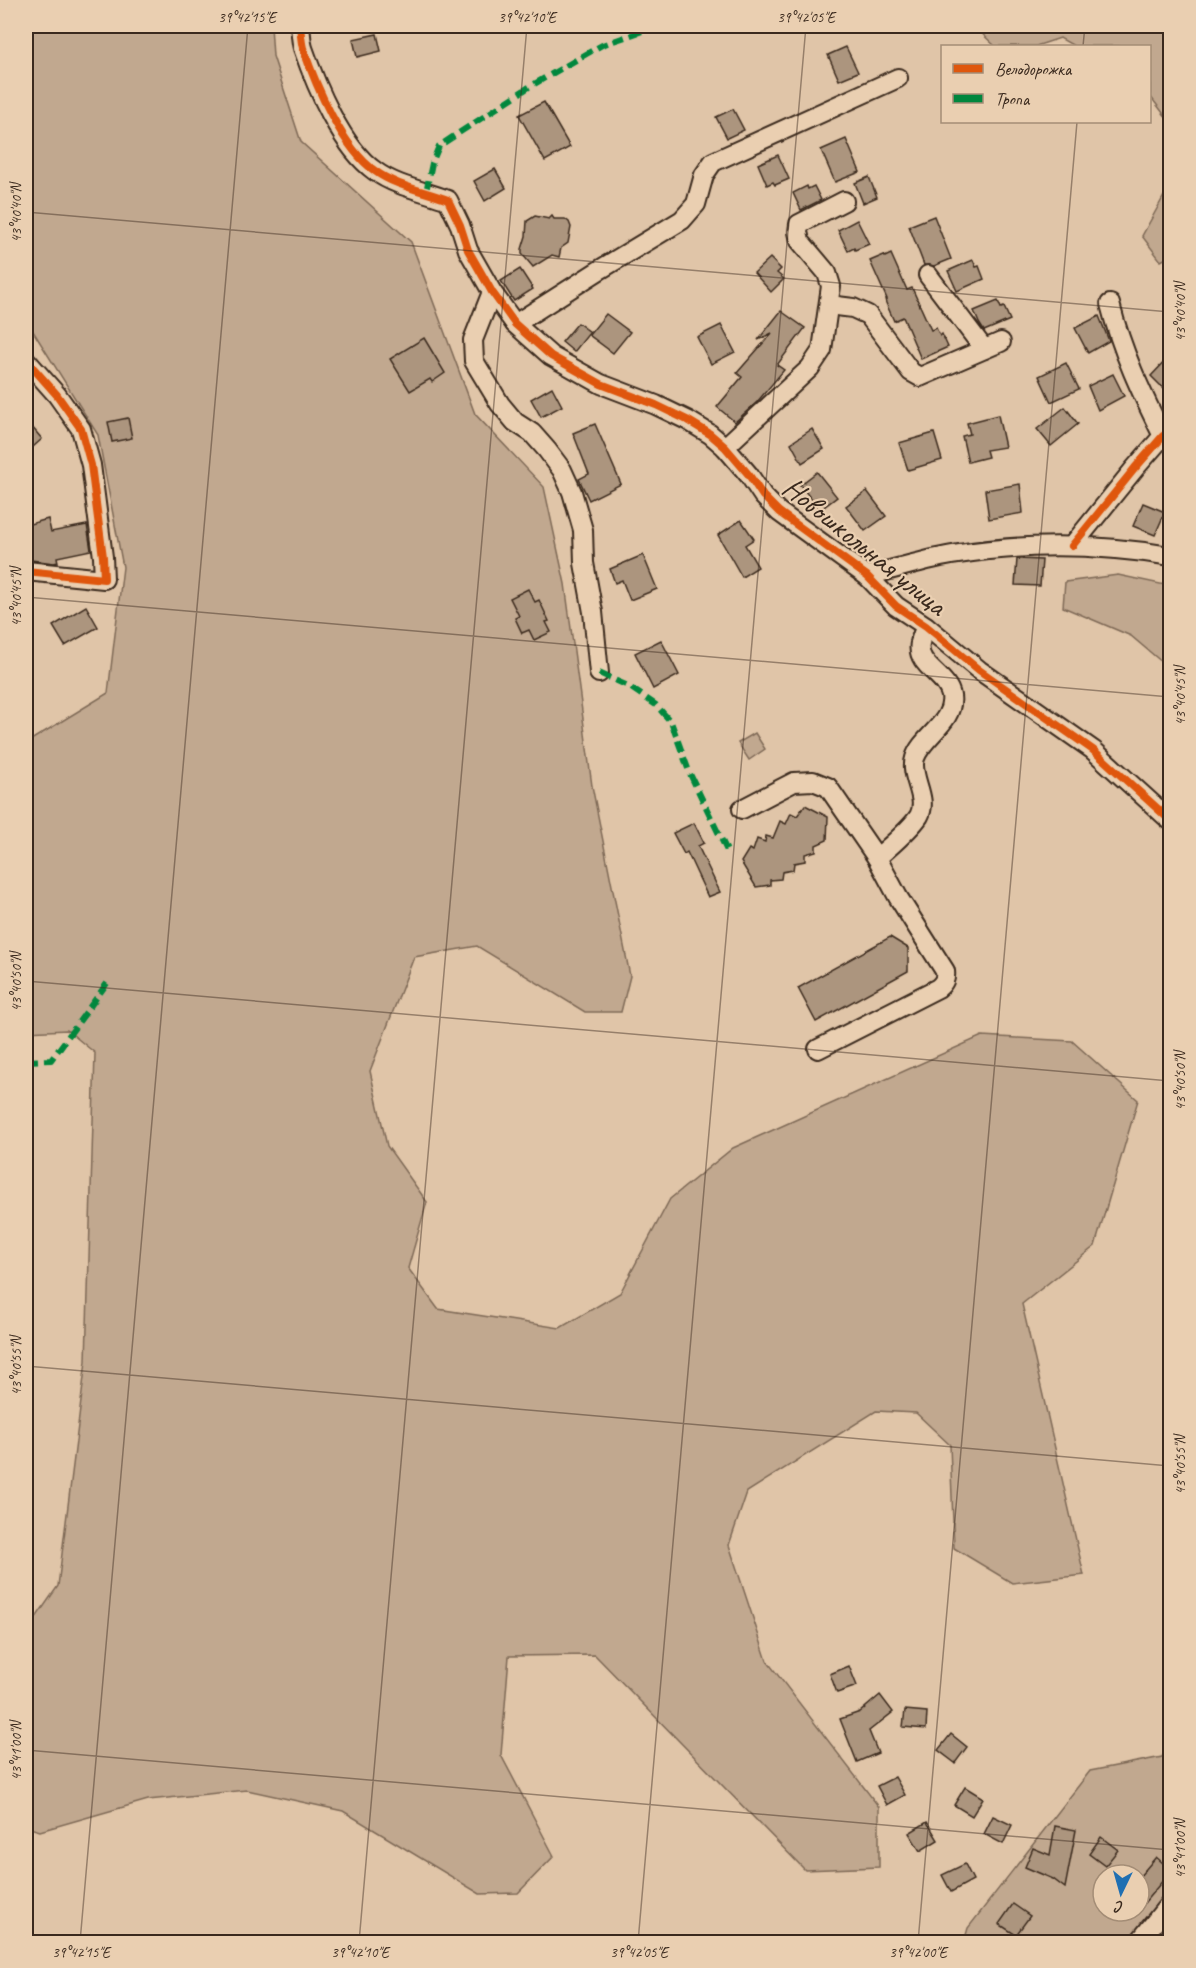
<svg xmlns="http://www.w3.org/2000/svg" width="1196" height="1968" viewBox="0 0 1196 1968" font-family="Caveat,sans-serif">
	<rect width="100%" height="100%" fill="#e0c5a8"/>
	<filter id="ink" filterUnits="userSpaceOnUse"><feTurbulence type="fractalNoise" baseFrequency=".0167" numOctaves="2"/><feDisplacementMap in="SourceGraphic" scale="12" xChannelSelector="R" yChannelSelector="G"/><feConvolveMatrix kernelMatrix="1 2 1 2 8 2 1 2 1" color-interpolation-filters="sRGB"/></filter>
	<g filter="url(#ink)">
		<g fill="#c1a88f" stroke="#7e6956" stroke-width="1.5" fill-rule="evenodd">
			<path d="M26,26h245l2,30 28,86 110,100 64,172 69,73 21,97 27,202 38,190 -9,36h-36l-108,-66 -63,11 -44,114 17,75 40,56 -19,66 30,41 122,19 60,-35 50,-94 63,-51 249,-112 90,5 66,59 -43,146 -73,58 62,271 -72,8 -58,-35 -4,-103 -34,-32 -40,-2 -129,81 -18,53 38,116 112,146v60l-74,3 -210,-215 -86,1 -8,99 53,101 -36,37 -38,1 -137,-83 -96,-21 -99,10 -108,31 -14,-4v-195l32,-46 28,-225 9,-308 -28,-23 -41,2v-289l82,-50 15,-126 -25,-132 -72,-115z"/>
			<path d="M974,26h196v96l-20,-26v-50h-76l-14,-8 -24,8h-41z"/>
			<path d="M1170,185v71l-9,5 -19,-25z"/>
			<path d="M1118,575l52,11v83l-39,-33 -68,-29 2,-25z"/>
			<path d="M755,733l10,16 -16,11 -11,-17z"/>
			<path d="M1170,1745v197h-206l4,-14 122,-157 72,-14zM1103,1875h36v36h-36z"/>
		</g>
		<g fill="#ac957e" stroke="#3b2a1e" stroke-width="1.5">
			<path d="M377,34l4,17 -24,6 -4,-18z"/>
			<path d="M846,47l12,25 -19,8 -11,-25z"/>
			<path d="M544,102l26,45 -25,14 -26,-46z"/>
			<path d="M733,109l11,21 -17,8 -11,-21z"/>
			<path d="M846,139l14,33 -25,10 -14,-32z"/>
			<path d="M778,155l11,24 -14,6 -2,-3 -6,3 -9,-21z"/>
			<path d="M495,169l11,19 -21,13 -11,-20z"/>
			<path d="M869,177l8,20 -14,6 -8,-20z"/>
			<path d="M807,186l1,3 6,-3 7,14 -20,10 -8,-17z"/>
			<path d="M535,216l14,3 3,-3 2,3h11l4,3 2,5 -3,16 -7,5 -2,9 -7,-2 -19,12 -11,-13v-5l4,-13 1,-15z"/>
			<path d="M934,216l17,43 -17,7 -10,-1 -15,-39z"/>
			<path d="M857,220l12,24 -14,6 -1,-2 -6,3 -10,-21z"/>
			<path d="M891,254l16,36 5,-2 19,42 5,-2 4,8 2,-2 6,13 -27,12 -18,-42 -9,4 -8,-18 -1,-4h2l-17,-38 14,-6 1,2z"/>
			<path d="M770,258l11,11 -4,4 7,6 -13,13 -17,-19z"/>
			<path d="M973,260l3,7 3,-1 5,13 -27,12 -9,-20z"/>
			<path d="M520,269l13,20 -19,12 -13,-20z"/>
			<path d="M998,301l3,7 3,-1 6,13 -26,11 -5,-8 -5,-12z"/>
			<path d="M781,311l24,17 -28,37 7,5 -27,32 -22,20 -18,-15 25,-30 -5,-4 35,-40 -14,7z"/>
			<path d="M606,314l24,18 -17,21 -24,-18z"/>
			<path d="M1099,316l10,25 -21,12 -13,-25z"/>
			<path d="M578,323l12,9 -16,20 -12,-10z"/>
			<path d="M721,325l14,27 -24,12 -14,-27z"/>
			<path d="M424,338l21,35 -13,9 -2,-3 -20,12 -20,-32z"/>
			<path d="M1170,356v39l-19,-19z"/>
			<path d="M1066,363l13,26 -28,13 -12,-26z"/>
			<path d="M1113,374l11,22 -26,14 -10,-24z"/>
			<path d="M552,387l10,19 -21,11 -10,-18z"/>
			<path d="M1065,407l13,17 -27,22 -14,-17z"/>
			<path d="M998,415l7,32 -19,3 2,7 -20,5 -6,-26 8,-2 -3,-11z"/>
			<path d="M128,418l4,20 -20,4 -4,-20z"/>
			<path d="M26,420l16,19 -16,14z"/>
			<path d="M595,424l26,60 -32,16 -10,-21 10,-5 -16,-41z"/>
			<path d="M812,429l12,20 -22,14 -11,-20z"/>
			<path d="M934,433l8,27 -34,10 -9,-27z"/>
			<path d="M817,472l20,25 -17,13 -20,-25z"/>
			<path d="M1020,484l3,29 -34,6 -4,-29z"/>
			<path d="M867,491l19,25 -21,15 -19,-25z"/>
			<path d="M1143,503l22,9 -10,23 -22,-9z"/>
			<path d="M48,519l3,13 36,-7 4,25 -34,7 1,5 -4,1 -23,-3 -5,-22v-13z"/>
			<path d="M741,520l13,19 -9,6 13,22 -16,10 -24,-42z"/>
			<path d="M643,555l14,34 -27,11 -8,-20 -7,3 -5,-14z"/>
			<path d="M1017,559l25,1 -2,26 -25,-1z"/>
			<path d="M528,589l7,13 4,-2 10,21 -3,1 5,10 -17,8 -5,-10 -7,3 -7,-15 4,-2 -9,-18z"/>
			<path d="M86,606l12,21 -33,19 -12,-20z"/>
			<path d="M661,640l18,35 -26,14 -18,-36z"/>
			<path d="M805,805l23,12 -1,23 -11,5v6l-11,3v7l-11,2 -1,7 -11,2 -1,7 -11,1v5l-14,2 -15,-25 8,-13 4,2 4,-12 8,3 1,-6 7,2 7,-17 6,3 5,-11 6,3z"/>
			<path d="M694,823l10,20 -6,3 22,46 -12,5 -21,-45 -3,2 -11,-21z"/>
			<path d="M890,937l18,11v23l-92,51 -18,-34z"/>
			<path d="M849,1666l8,20 -20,7 -7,-19z"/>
			<path d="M880,1695l13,17 -24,19 9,22 -21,9 -17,-43 20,-7z"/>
			<path d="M905,1710l22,2 -1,17 -23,-2z"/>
			<path d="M951,1734l16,13 -12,16 -17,-13z"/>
			<path d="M895,1777l10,18 -18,10 -10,-19z"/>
			<path d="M965,1787l18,11 -11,18 -18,-11z"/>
			<path d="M993,1816l19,9 -9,19 -19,-10z"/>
			<path d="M927,1822l11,18 -18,11 -11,-18z"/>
			<path d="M1055,1826l21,4 -11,58 -12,-9 -28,-12 8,-19 17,7z"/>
			<path d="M1101,1837l17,13 -13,16 -16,-12z"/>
			<path d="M1156,1857l14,12v3l-31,37v-32z"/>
			<path d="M965,1864l8,16 -22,12 -9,-17z"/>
			<path d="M1013,1904l17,12 -14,19 -17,-11z"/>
		</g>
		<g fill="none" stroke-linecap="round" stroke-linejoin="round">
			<g stroke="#3b2a1e" stroke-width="22">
				<g id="minor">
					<path d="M300,26c1,7 1,15 3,22 13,38 39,100 72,123 20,15 49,20 73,29l12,25 8,25 24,42 23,32 36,32 50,28 55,21 31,15 23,14 15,13 24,28 14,21 16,16 88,64 29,30 30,20 53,44 114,80 77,70"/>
					<path d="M928,275l56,74"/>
					<path d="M492,292l-19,48 1,21 26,43 15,18 17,11 15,17 15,20 10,22 11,38 1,33 9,49 6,61"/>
					<path d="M1110,304c12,48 31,88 53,132"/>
					<path d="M829,305l24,3 15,7 43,57 9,5 81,-35"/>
					<path d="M515,324l86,-55 81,-49 14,-16 8,-29 9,-13 185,-84"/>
					<path d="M26,360l31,35 24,34 10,36 12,92 1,22 -78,-8"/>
					<path d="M725,447l85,-79 12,-18 9,-64 -4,-13 -27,-32 -2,-9 1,-8 45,-23"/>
					<path d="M1072,546l63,-78 28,-32 7,-4"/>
					<path d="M867,576c28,-7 56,-16 85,-21 72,-12 147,-11 218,1"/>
					<path d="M742,809l52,-27 19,-1 15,6 49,71c13,-12 33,-28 42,-42 10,-18 -10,-40 -4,-58 7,-22 40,-36 36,-62 -3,-21 -36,-30 -31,-53 1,-6 4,-12 6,-17"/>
					<path d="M818,1049l120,-61c6,-5 8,-9 7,-17l-47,-74 -21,-39"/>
					<path d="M1139,1942l31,-39"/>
				</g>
			</g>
			<use href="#minor" stroke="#eacfb1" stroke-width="18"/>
			<g stroke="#00873e" stroke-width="6" stroke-dasharray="12 6" stroke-linecap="butt">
				<path d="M426,192l6,-29 7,-17 90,-59 73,-42 55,-19"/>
				<path d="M599,673l29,13 28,19 15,17 19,52 38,79"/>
				<path d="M26,1061l25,-1 57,-78"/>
			</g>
			<g stroke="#eacfb1" stroke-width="11">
				<g id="cycleway">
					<path d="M300,26c1,7 1,15 3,22 13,38 39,100 72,123 20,15 49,20 73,29l12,25 8,25 24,42 23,32 36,32 50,28 55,21 31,15 23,14 15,13 24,28 14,21 16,16 88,64 29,30 30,20 53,44 114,80 77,70"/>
					<path d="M26,360l31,35 24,34 10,36 12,92 1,22 -78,-8"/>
					<path d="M1072,546l63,-78 28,-32 7,-4"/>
				</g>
			</g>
			<use href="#cycleway" stroke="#df570d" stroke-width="8"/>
		</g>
	</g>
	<path fill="none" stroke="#3b2a1e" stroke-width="1.5" stroke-opacity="0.45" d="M1083,46l2,-20M26,212l1144,100M26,597l1144,100M26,981l1144,100M26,1366l1144,100M26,1750l1144,100M80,1942l168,-1916M359,1942l168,-1916M638,1942l168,-1916M918,1942l159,-1820"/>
	<g text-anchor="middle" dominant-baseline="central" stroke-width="4.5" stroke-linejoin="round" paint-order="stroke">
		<g font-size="30" fill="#3b2a1e" stroke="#eacfb1">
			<text transform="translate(865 546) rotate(39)">Новошкольная улица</text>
		</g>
	</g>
	<rect width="1196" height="1968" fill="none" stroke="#eacfb1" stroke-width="66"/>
	<rect x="941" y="45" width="210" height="78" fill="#eacfb1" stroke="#a48d76" stroke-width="1.5"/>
	<rect x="953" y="64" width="30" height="9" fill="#df570d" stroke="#a48d76" stroke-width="1.5"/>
	<text x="995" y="75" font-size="18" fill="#3b2a1e">Велодорожка</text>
	<rect x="953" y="94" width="30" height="9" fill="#00873e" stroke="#a48d76" stroke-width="1.5"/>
	<text x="995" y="105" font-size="18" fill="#3b2a1e">Тропа</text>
	<g transform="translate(1121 1893) rotate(185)"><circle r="28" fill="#eacfb1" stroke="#a48d76" stroke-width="1.5"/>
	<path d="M0-4.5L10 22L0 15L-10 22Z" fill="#1f6fb2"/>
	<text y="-9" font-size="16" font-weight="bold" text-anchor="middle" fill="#3b2a1e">С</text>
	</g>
	<rect x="33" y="33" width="1130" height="1902" fill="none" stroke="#3b2a1e" stroke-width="2"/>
	<g font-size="15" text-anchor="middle" fill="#3b2a1e">
		<text x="247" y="22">39°42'15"E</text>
		<text x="527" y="22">39°42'10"E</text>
		<text x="806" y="22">39°42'05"E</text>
		<text transform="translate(16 213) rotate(-90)" y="5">43°40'40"N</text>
		<text transform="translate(1180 312) rotate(-90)" y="5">43°40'40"N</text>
		<text transform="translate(16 597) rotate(-90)" y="5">43°40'45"N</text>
		<text transform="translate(1180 696) rotate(-90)" y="5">43°40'45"N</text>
		<text transform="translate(16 982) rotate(-90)" y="5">43°40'50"N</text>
		<text transform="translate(1180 1081) rotate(-90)" y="5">43°40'50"N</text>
		<text transform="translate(16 1366) rotate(-90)" y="5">43°40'55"N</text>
		<text transform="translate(1180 1465) rotate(-90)" y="5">43°40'55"N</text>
		<text transform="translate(16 1751) rotate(-90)" y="5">43°41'00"N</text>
		<text transform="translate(1180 1849) rotate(-90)" y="5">43°41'00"N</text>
		<text x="81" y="1957">39°42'15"E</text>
		<text x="360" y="1957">39°42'10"E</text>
		<text x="639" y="1957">39°42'05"E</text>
		<text x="918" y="1957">39°42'00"E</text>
	</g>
</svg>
